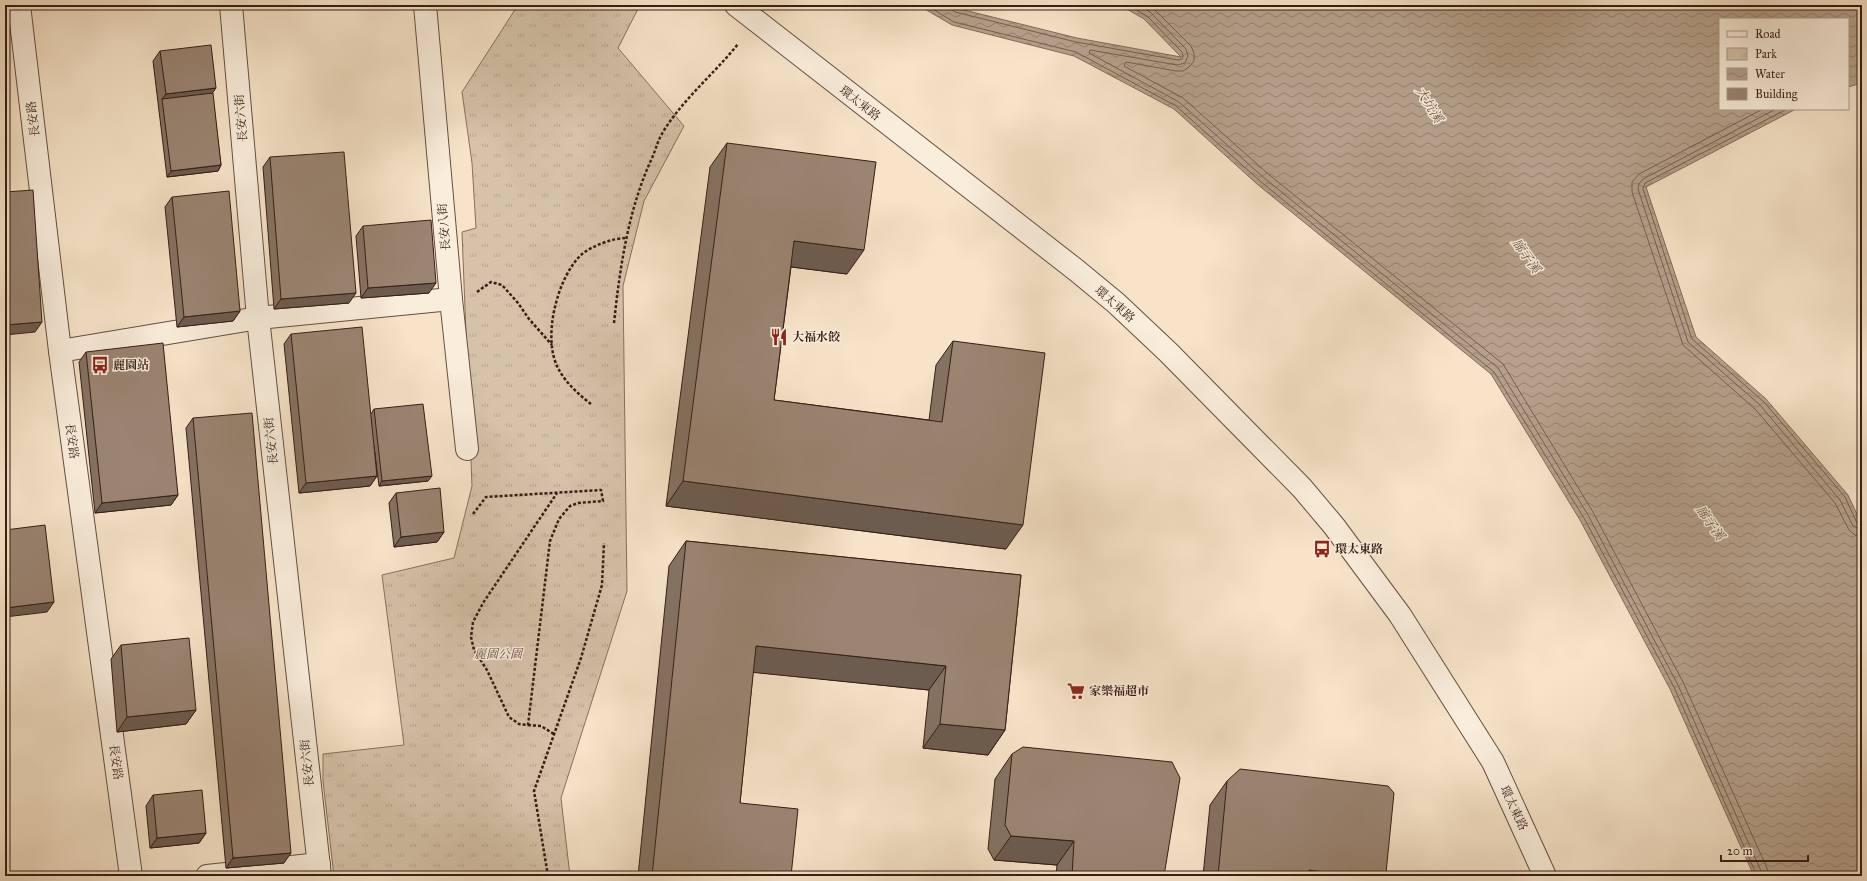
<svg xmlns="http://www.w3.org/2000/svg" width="1867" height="881" viewBox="0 0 1867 881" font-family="'IM FELL Great Primer','Noto Serif TC',serif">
	<defs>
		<pattern id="park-tufts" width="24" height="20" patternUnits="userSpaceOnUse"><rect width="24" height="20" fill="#d5c2a9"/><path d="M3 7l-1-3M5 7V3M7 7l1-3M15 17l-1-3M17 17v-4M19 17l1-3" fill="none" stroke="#b7a691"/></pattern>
		<pattern id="water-waves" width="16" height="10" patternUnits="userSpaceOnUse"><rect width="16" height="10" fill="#b5a08b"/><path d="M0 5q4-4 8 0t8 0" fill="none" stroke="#948270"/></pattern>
	</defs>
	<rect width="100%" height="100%" fill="#f6e3c8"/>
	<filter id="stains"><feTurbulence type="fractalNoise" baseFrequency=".005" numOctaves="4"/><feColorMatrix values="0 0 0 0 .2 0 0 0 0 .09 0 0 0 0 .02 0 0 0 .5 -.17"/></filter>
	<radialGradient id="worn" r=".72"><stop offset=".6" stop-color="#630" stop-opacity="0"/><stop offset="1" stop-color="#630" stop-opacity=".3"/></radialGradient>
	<path fill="url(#park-tufts)" stroke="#86705e" d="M518,5h122l-22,43 66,78 -40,75 -21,85 4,305 -66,207 9,78h-236l-11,-95v-27l81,-9 -22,-170 72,-17 18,-72 -10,-254 14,-4 -4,-65 -10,-71z"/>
	<path fill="url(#water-waves)" stroke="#826c5b" d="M918,5h34l4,3 121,30 104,19 -37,-38 -24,-14h742v78l-14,4v-68h-128v90h76l-150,78 50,150 70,62 82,96 14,30v351h-108l-84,-187 -90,-169 -89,-146 -234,-190 -83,-75 -100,-53 -122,-31z"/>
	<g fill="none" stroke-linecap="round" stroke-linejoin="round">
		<g stroke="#765f50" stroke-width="1">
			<path d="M926,5l28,17 122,30 100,54 84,75 234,191 90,146 90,169 83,189"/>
			<path d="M950,5l1,4 4,3 121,30 102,18 4,-1 1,-3 -1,-4 -35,-36 -19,-11"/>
			<path d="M1138,5l12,7 36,37 2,7 -3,7 -8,2 -87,-15 -1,3 90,49 84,75 235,191 90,147 90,170 83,186 1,5"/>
			<path d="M1150,5l41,41 3,7v8l-5,6 -6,4h-7l-50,-9 -2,4 59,32 84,75 236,191 90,148 90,170 84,186 1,8"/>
			<path d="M1763,109l-124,65 -7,8v10l51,153 73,65 79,93 14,27 6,5 7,1"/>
			<path d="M1776,109l-133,70 -4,5 -1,5 50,153 72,63 80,95 13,26 9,4"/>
			<path d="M1787,109l-142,74 -2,6 49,150 72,63 81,95 12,26 5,2"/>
		</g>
		<g stroke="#664f41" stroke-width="24">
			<g id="minor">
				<path d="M19,5l41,346 71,525"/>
				<path d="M231,5l27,313 62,558"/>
				<path d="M425,5l26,294 16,150"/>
				<path d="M736,5l340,265 40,33 52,49 134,136 32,38 66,89 93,147 52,114"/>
				<path d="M60,351l198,-33 193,-19"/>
				<path d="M207,876l112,-12"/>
			</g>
		</g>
		<g stroke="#361e14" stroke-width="2.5" stroke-dasharray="3 2" stroke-linecap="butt">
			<path d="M477,292l14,-10 11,3 16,18 11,16 23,26"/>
			<path d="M614,323c6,-56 14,-113 38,-165 4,-9 6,-18 11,-26 20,-33 51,-58 75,-88"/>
			<path d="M591,404c-13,-10 -26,-22 -33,-36 -16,-30 -1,-90 23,-113 10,-9 32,-17 45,-17"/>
			<path d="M473,514l13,-17 115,-7 2,11 -25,2 -8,3 -11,13 -9,22 -22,184 -9,-1 -10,-7 -22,-47 -13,-20 -3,-13 2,-15 10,-19 74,-110"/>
			<path d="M528,725l13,1 13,8"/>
			<path d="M548,876l-14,-85 47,-133 21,-73 2,-42"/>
		</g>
		<use href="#minor" stroke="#f9eddb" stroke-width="22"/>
	</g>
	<g fill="#847262" stroke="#361e14">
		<path d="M160,51l52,42 9,72 -3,6 -51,6 -14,-116z"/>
		<path d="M727,143l120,131 -56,-7 -17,133 155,20 7,-55 17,-24 53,208 -340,-43 44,-339z"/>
		<path d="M270,157l79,146 -75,6 -11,-142z"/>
		<path d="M172,197l68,114 -7,10 -56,6 -12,-120z"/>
		<path d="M363,226l66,67 -68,5 -5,-62z"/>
		<path d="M291,334l80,80 3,-5 54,72 -49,5 -5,-40 3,30 -7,10 -71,7 -15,-149z"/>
		<path d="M86,352l92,143 -7,10 -76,8 -16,-151z"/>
		<path d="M193,418l91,445 -58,5 -40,-440z"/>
		<path d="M396,493l48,39 -7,10 -43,5 -5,-44z"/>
		<path d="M686,541l335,34 -16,155 -17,25 -65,-7 6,-58 -176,-18 -13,131 51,73h-153l31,-310z"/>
		<path d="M121,645l75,65 -10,14 -69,8 -6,-73z"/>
		<path d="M1012,754l152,122h-108l1,-11 -63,-5 -6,-11 7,-70z"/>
		<path d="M1227,781l157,95h-181l7,-71z"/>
		<path d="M153,795l53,38 -7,10 -49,5 -4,-42z"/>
	</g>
	<g fill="#6c5c50" stroke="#361e14">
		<path d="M216,88l-7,10 -47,1 4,-5z"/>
		<path d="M221,165l-3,6 -51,6 4,-6z"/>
		<path d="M794,241l70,9 -17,24 -70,-9z"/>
		<path d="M436,283l-7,10 -68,5 7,-10z"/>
		<path d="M356,293l-7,10 -75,6 7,-10z"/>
		<path d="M240,311l-7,10 -56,6 7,-10z"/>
		<path d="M42,322l-7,10 -30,3v-10z"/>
		<path d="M377,476l-7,10 -71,7 7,-10z"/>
		<path d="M432,476l-4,5 -49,5 3,-5z"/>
		<path d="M683,481l340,44 -17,24 -340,-43z"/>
		<path d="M178,495l-7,10 -76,8 7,-10z"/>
		<path d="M444,532l-7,10 -43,5 7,-10z"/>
		<path d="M54,602l-7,10 -42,5v-9z"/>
		<path d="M756,646l190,20 -17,24 -190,-19z"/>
		<path d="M196,710l-10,14 -69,8 10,-15z"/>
		<path d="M940,724l65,6 -17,25 -65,-7z"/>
		<path d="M206,833l-7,10 -49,5 7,-10z"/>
		<path d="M1011,836l63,5 -17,24 -63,-5z"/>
		<path d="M291,853l-7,10 -58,5 7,-10z"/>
		<path d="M1309,870l42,6h-46z"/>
	</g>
	<g fill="#9a8472" stroke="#361e14">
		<path d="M211,45l5,43 -50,6 -6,-43z"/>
		<path d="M213,93l8,72 -50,6 -9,-72z"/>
		<path d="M727,143l149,19 -12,88 -70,-9 -20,159 168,22 11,-81 92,12 -22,172 -340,-44z"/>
		<path d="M344,152l12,141 -75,6 -11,-142z"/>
		<path d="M33,190l9,132 -37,3v-133z"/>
		<path d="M229,191l11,120 -56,6 -12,-120z"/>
		<path d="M431,220l5,63 -68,5 -5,-62z"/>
		<path d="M362,327l15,149 -71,7 -15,-149z"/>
		<path d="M163,343l15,152 -76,8 -16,-151z"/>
		<path d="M423,404l9,72 -50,5 -8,-72z"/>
		<path d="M252,413l39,440 -58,5 -40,-440z"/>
		<path d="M440,488l4,44 -43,5 -5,-44z"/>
		<path d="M45,525l9,77 -49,6v-78z"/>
		<path d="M686,541l335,34 -16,155 -65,-6 6,-58 -190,-20 -16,157 58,6 -7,67h-139z"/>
		<path d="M189,638l7,72 -69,7 -6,-72z"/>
		<path d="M1023,747l149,15 8,16 -16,98h-92l2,-35 -63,-5 -6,-11 7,-71z"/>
		<path d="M1240,769l148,17 6,7 -8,80 -6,3h-29l-42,-6v6h-91l9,-95z"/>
		<path d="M202,790l4,43 -49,5 -4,-43z"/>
	</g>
	<defs>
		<g id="restaurant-bare" transform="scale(1.38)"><path d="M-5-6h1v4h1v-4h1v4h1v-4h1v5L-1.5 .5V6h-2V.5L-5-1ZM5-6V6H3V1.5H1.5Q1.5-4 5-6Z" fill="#8f2418" stroke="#f9eddb" stroke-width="2.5" paint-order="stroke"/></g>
		<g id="bus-bare" transform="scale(1.38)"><path d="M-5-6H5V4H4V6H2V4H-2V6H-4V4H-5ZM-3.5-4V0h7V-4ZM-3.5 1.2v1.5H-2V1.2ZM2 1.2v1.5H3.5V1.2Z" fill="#8f2418" stroke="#f9eddb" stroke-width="2.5" paint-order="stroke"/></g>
		<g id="supermarket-bare" transform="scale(1.38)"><path d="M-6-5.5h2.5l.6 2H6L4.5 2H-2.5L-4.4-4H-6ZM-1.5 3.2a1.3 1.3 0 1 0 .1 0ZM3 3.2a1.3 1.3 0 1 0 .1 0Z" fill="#8f2418" stroke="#f9eddb" stroke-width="2.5" paint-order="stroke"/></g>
	</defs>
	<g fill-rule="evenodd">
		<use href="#restaurant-bare" x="779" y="337"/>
		<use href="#bus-bare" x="100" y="365"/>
		<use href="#bus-bare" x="1322" y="549"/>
		<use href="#supermarket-bare" x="1076" y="691"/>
	</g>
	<g text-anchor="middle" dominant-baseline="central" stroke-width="3" stroke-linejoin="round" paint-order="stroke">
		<g font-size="12" fill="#361e14" stroke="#f9eddb">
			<text transform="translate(860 103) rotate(38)">環太東路</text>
			<text transform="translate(241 118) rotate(-95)">長安六街</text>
			<text transform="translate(33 119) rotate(-97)">長安路</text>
			<text transform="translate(444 227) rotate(-95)">長安八街</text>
			<text transform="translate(1115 304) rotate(41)">環太東路</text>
			<text transform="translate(72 441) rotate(82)">長安路</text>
			<text transform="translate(271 441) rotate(-96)">長安六街</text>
			<text transform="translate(116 762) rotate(82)">長安路</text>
			<text transform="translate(307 763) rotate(-96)">長安六街</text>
			<text transform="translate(1514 808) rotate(65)">環太東路</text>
		</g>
		<g font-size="12" font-weight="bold" fill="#361e14" stroke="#f9eddb" text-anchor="start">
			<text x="792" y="337">大福水餃</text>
			<text x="113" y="365">麗園站</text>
			<text x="1335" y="549">環太東路</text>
			<text x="1089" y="691">家樂福超市</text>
		</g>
		<g font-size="12" font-style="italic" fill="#664f41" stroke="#f9eddb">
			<text x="498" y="654">麗園公園</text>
		</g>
		<g font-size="13" font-style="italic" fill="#624c3e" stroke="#f9eddb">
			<text transform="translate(1429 105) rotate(58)">大坑溪</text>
			<text transform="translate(1526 256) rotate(55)">廍子溪</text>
			<text transform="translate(1710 523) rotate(55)">廍子溪</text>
		</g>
	</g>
	<rect width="1867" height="881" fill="none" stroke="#f6e3c8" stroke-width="20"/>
	<rect x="6" y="6" width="1855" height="869" fill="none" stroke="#361e14" stroke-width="2"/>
	<rect x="10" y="10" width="1847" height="861" fill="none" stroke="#361e14"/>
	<rect x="1719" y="18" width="130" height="92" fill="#f9eddb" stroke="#ab9a8b"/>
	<rect x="1727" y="31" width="20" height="6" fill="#f9eddb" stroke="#ab9a8b"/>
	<text x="1755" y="38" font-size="12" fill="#361e14">Road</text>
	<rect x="1727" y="48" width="20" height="12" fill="url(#park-tufts)" stroke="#ab9a8b"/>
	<text x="1755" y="58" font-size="12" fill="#361e14">Park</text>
	<rect x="1727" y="68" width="20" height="12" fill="url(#water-waves)" stroke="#ab9a8b"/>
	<text x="1755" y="78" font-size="12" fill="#361e14">Water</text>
	<rect x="1727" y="88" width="20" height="12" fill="#9a8472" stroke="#ab9a8b"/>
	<text x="1755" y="98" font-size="12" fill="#361e14">Building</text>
	<path d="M1721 855v6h87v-6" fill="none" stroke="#361e14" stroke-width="2"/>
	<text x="1727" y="855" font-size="12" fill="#361e14" stroke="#f9eddb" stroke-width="3" paint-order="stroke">20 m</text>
	<rect width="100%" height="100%" filter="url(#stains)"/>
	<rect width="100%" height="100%" fill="url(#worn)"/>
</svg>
